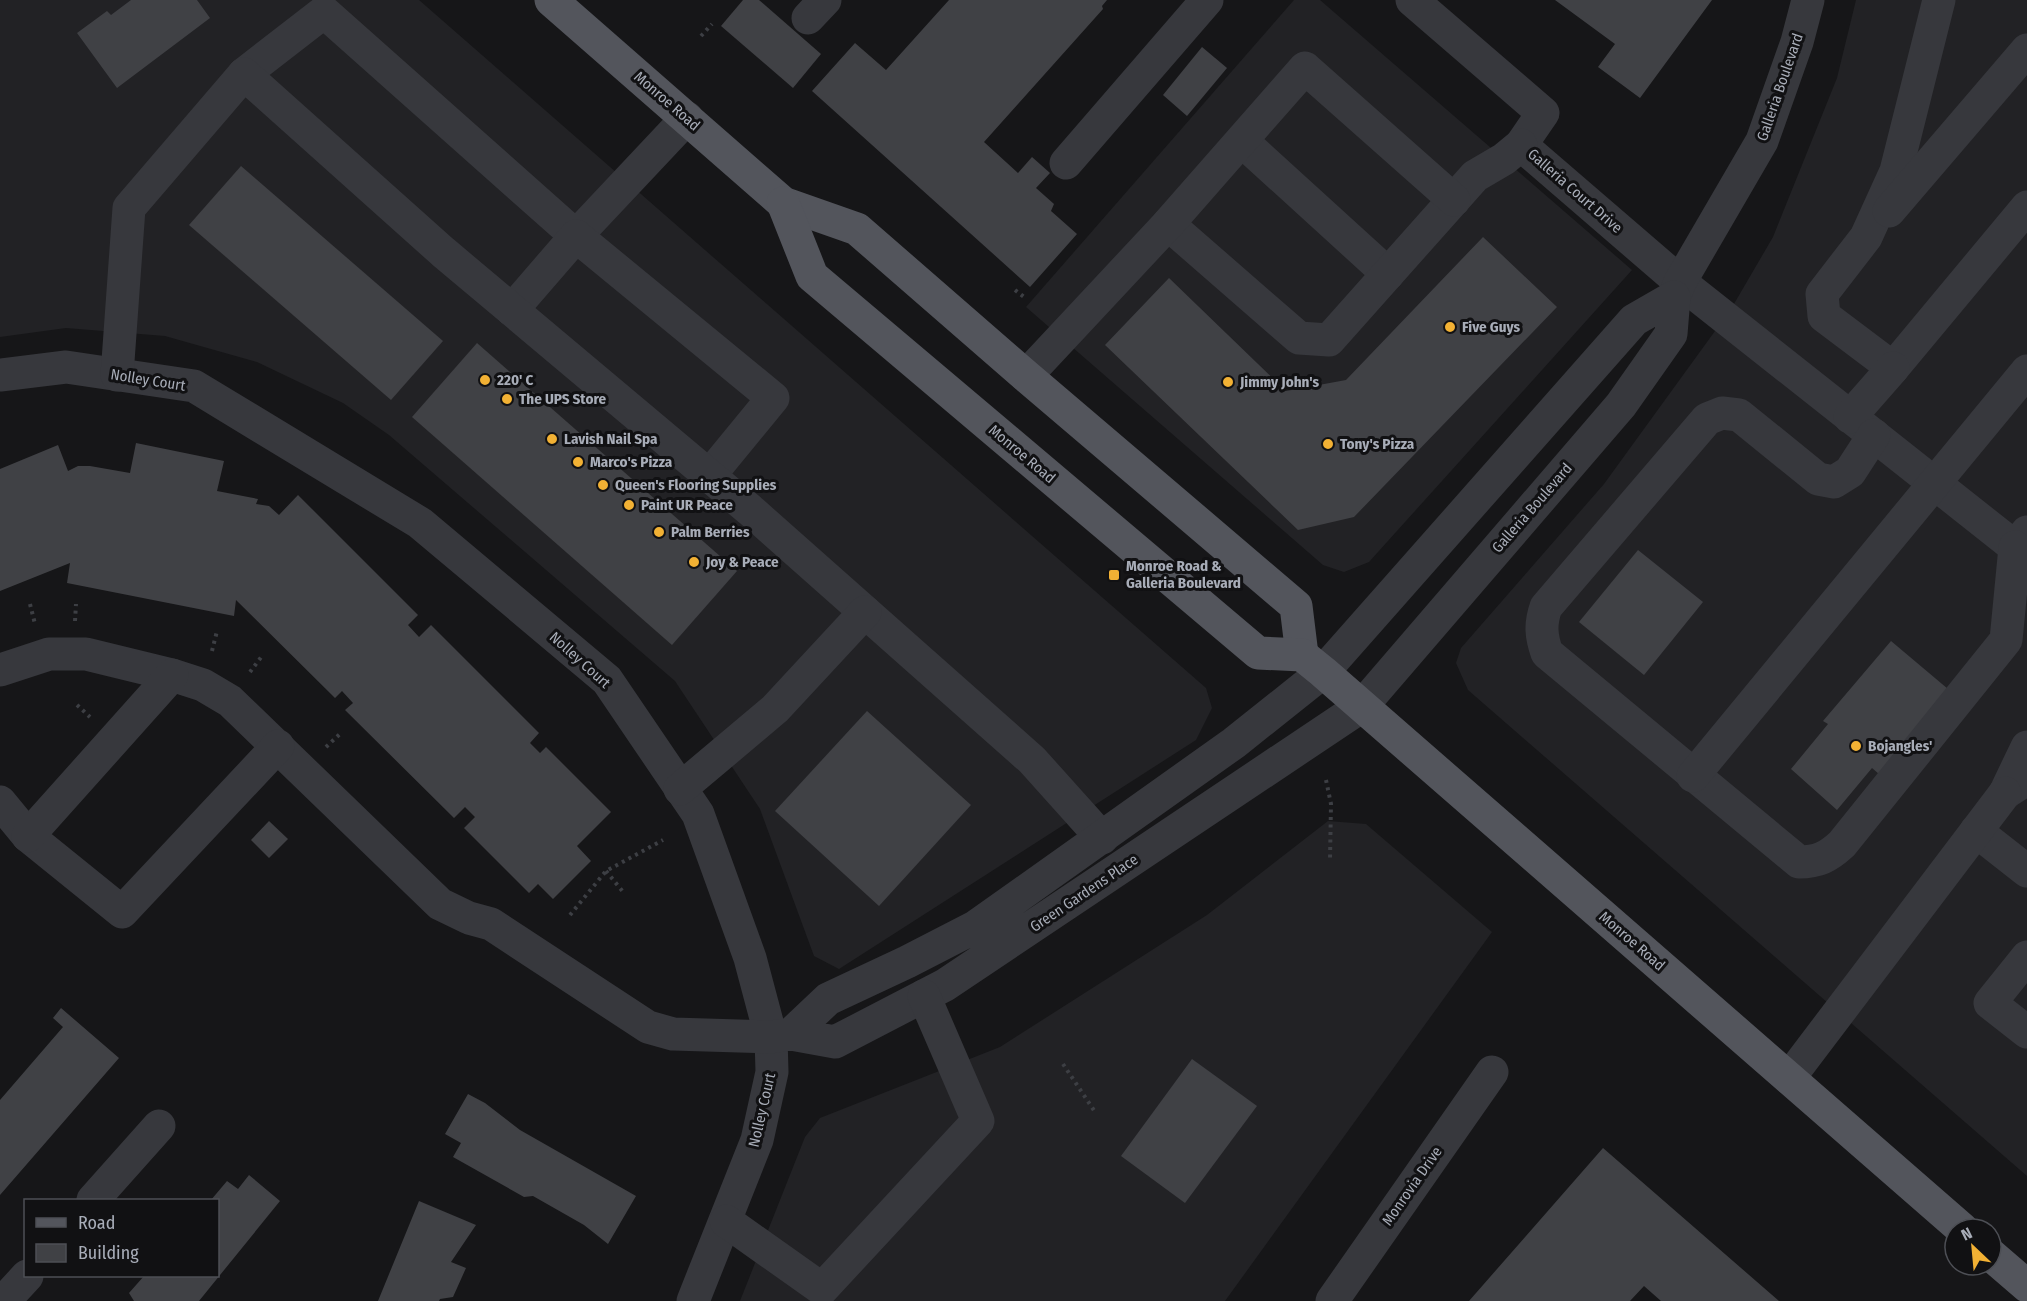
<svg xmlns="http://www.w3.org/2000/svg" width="2027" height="1301" viewBox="0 0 2027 1301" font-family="'Fira Sans Condensed',sans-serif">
	<rect width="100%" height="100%" fill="#161618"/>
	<g fill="#222225">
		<path d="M0,0h419l787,688 6,20 -16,32 -357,229 -25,-13 -54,-147 -85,-128 -286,-246 -46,-32 -86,-41 -92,-26 -99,-8 -66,9z"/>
		<path d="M1294,0h26l312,270 -263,292 -25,10 -21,-7 -297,-258z"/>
		<path d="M1856,0h171v1176l-559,-486 -12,-27 5,-15 143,-164 127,-175 42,-72 64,-159z"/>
		<path d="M1328,821l38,3 126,108 -267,369h-485l65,-164 15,-19 180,-71 207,-132z"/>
	</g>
	<g fill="#404145">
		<path d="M131,0h66l13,18 -93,70 -40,-55 30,-22 4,4z"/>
		<path d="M743,0h16l62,54 -28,34 -72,-62z"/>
		<path d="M949,0h158l-5,6 1,3 -119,133 34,31 14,-16 18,16 -14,15 18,16 -3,7 26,23 -47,53 -218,-196 43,-48 31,27z"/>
		<path d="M1555,0h157l-72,98 -42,-31 17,-23z"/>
		<path d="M1202,47l25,21 -40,48 -24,-21z"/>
		<path d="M241,166l202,175 -52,59 -202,-175z"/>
		<path d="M1483,237l74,70 -203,210 -56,13 -193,-185 64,-67 117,113 60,-11z"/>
		<path d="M477,343l260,228 -65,74 -260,-228z"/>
		<path d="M136,443l88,18 -7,30 41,8 -2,5 13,2 10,9 19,-20 120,120 -10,10 11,12 12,-12 108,108 -9,10 10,10 6,-6 65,65 -34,34 14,15 -38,38 -15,-15 -9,9 -65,-65 11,-11 -10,-10 -11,11 -109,-108 8,-7 -11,-12 -7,7 -99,-98 -2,16 -167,-33 3,-20 -70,28v-122l58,-24 10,26 10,-5h12l40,7z"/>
		<path d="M1638,550l65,52 -59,73 -65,-53z"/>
		<path d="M1891,641l57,48 -69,85 -7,-6 -35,42 -46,-41 37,-45 -5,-3z"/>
		<path d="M867,711l104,94 -92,101 -104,-95z"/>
		<path d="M269,821l19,18 -19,19 -18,-18z"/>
		<path d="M61,1008l58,50 -119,137v-95l63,-73 -10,-9z"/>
		<path d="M1192,1059l65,47 -72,97 -64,-47z"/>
		<path d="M468,1094l17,9 35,27 116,66 -28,48 -24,-19 -51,-29 -9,1 -71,-40 8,-14 -16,-9z"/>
		<path d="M1603,1148l176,153h-118l-17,-15 -14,15h-161z"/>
		<path d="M249,1175l31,26 -81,100h-65l-5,-8 15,-17h74v-76h-7l16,-19 11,8z"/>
		<path d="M419,1201l57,24 -25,37 15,6 -13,29 -13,2 -1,2h-61z"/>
	</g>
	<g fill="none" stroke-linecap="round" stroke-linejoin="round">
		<g stroke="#3d3f44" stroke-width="4" stroke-dasharray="3 4.5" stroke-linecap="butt">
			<path d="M701,36l11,-12"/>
			<path d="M1015,290l9,7"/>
			<path d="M30,604l5,20"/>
			<path d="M75,621l1,-17"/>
			<path d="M212,651l5,-20"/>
			<path d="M250,672l12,-16"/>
			<path d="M77,705l13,12"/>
			<path d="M326,747l15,-14"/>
			<path d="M1326,780l5,24 -1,56"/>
			<path d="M606,871l18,22"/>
			<path d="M570,915l36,-44 57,-31"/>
			<path d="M1063,1064l32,48"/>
		</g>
		<g stroke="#37383d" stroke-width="33">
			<path d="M1412,0l131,113 -22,32 159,137 335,265 12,-15"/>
			<path d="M1939,0l-43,171 -30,66 -44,57 2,22 69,52 134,-161"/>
			<path d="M808,18l17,-18"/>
			<path d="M244,74l80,-62 252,224 111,-118"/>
			<path d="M1242,141l146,133"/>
			<path d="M1066,163l141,-163"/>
			<path d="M1889,211l138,-161"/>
			<path d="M1168,224l131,114 30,2 146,-164 29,-17 17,-14"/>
			<path d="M1674,297l6,-15 82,-141 35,-99 11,-42"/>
			<path d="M512,310l64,-74 197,162 -64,78"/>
			<path d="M0,375l66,-8 128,19 226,137 187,157 91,134 52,144 21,79 1,35 -15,68 -64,161"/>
			<path d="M117,375l12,-167 115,-134 199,178 307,258 282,250 70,78"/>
			<path d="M1026,376l142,-152 137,-156 149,132"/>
			<path d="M1850,417l43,-49"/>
			<path d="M1874,435l-24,37 -16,10 -16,-3 -79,-64 -17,-2 -15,6 -161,188c-6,17 -5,29 1,46l252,209c19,0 29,-5 43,-18l164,-204 9,-93"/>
			<path d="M0,670l49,-16h37l86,21 31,10 27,16 210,203 29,14 22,6 157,103 25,7 98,3 20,-3 44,8 110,-57 417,-279 259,-301 50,-71 3,-37 -40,23 -311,352 -89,71 -259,184 -68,35 -79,37 -37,35"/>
			<path d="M2027,747l-22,46 22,-14"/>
			<path d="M1693,776l334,-405"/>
			<path d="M680,789l95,-80 90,-97"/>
			<path d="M0,802l28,34 94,76 156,-166"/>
			<path d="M1976,831l51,40"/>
			<path d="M28,836l144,-161"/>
			<path d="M2027,957l-37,46 37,29"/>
			<path d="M1789,1078l216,-285"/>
			<path d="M93,1200l66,-74"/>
			<path d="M726,1221l96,68 156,-168 -54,-125"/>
			<path d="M4,1301l23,-25"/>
			<path d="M1332,1301l160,-229"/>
		</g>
		<g stroke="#53555c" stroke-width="33">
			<path d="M551,0l232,203 74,26 169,147 270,230 6,49"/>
			<path d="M783,203l29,73 446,377 44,2 21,17 639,557"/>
			<path d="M1991,1255l36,31"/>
		</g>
	</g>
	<g fill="#f2b134" stroke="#111113" stroke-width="2">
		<circle cx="1450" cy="327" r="6"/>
		<circle cx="485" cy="380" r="6"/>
		<circle cx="1228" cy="382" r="6"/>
		<circle cx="507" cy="399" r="6"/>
		<circle cx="552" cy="439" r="6"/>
		<circle cx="1328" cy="444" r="6"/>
		<circle cx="578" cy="462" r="6"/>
		<circle cx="603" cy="485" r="6"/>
		<circle cx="629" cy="505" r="6"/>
		<circle cx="659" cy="532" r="6"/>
		<circle cx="694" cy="562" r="6"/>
		<rect x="1108" y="569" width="12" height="12" rx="3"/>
		<circle cx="1856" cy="746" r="6"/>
	</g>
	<g text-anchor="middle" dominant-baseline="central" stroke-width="6" stroke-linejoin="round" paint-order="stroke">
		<g font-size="15" fill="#a8adb8" stroke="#111113">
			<text transform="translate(1780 87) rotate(-71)">Galleria Boulevard</text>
			<text transform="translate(667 101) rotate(41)">Monroe Road</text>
			<text transform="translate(1575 191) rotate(41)">Galleria Court Drive</text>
			<text transform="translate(148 380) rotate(9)">Nolley Court</text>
			<text transform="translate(1022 454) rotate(40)">Monroe Road</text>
			<text transform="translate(1532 508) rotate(-49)">Galleria Boulevard</text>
			<text transform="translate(580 660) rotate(42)">Nolley Court</text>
			<text transform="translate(1084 893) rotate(-34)">Green Gardens Place</text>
			<text transform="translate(1632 941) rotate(41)">Monroe Road</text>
			<text transform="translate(762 1110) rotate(-77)">Nolley Court</text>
			<text transform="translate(1412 1186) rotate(-55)">Monrovia Drive</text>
		</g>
		<g font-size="15" font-weight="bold" fill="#a8adb8" stroke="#111113" text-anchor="start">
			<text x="1462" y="327">Five Guys</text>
			<text x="497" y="380">220' C</text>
			<text x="1240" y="382">Jimmy John's</text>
			<text x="519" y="399">The UPS Store</text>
			<text x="564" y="439">Lavish Nail Spa</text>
			<text x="1340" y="444">Tony's Pizza</text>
			<text x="590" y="462">Marco's Pizza</text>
			<text x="615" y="485">Queen's Flooring Supplies</text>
			<text x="641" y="505">Paint UR Peace</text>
			<text x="671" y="532">Palm Berries</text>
			<text x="706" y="562">Joy &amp; Peace</text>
			<text x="1126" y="566">Monroe Road &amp;<tspan x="1126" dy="17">Galleria Boulevard</tspan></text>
			<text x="1868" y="746">Bojangles'</text>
		</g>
	</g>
	<rect x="24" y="1199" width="195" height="78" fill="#111113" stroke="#4d4f55" stroke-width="1.5"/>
	<rect x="36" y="1218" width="30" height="9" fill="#53555c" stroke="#4d4f55" stroke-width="1.5"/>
	<text x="78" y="1229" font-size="18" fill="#a8adb8">Road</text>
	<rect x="36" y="1244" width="30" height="18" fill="#404145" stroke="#4d4f55" stroke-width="1.5"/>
	<text x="78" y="1259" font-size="18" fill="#a8adb8">Building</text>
	<g transform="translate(1973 1247) rotate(334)"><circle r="28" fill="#111113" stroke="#4d4f55" stroke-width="1.5"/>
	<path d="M0-4.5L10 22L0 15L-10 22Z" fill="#f2b134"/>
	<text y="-9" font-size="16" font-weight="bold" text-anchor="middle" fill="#a8adb8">N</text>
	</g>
</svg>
